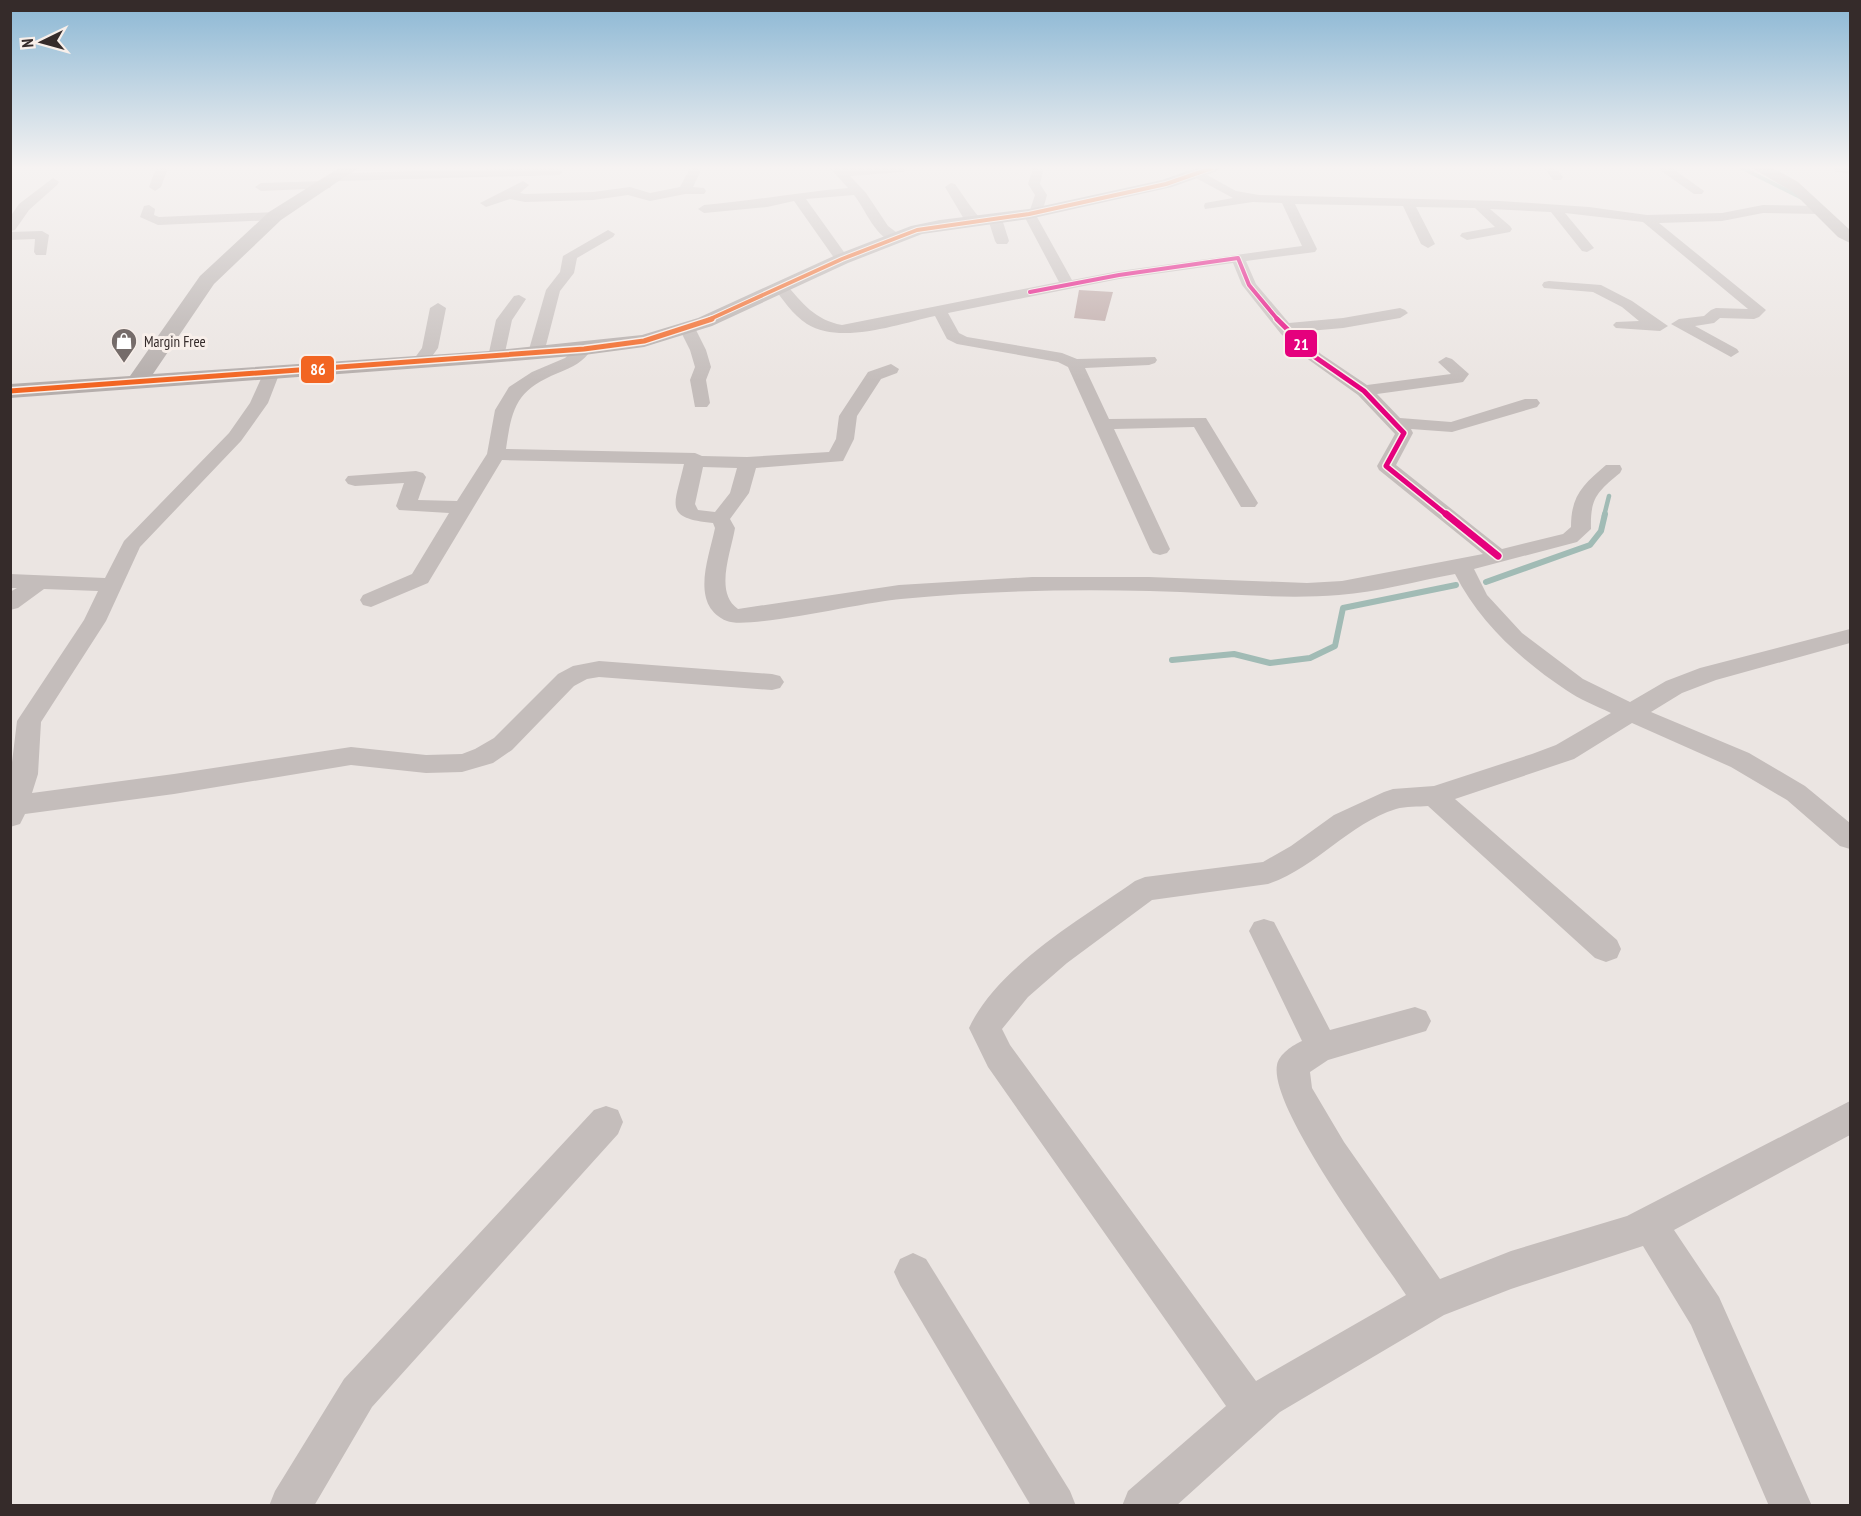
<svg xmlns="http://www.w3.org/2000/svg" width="1861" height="1516" viewBox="0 0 1861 1516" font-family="'PT Sans Narrow',sans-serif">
	<rect width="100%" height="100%" fill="#ebe5e2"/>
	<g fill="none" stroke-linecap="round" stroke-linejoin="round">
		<path stroke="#a1bbb5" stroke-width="4" d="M1742,168l60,30"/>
		<path stroke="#a1bbb5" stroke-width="4.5" d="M1604,516l5,-20"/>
		<g stroke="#a1bbb5" stroke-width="6">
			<path d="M1486,582l104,-37 11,-14 4,-17"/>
			<path d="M1172,660l62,-6 36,9 40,-5 25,-12 8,-38 113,-23"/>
		</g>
	</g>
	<path fill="#bda8a6" d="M1079,290l34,2 -8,29 -31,-3z"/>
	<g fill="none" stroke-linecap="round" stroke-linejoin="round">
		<g fill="#c4bdbb" fill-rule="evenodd">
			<path d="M10,168h8l-8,4z"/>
			<path d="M156,168h12l-7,19 -6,4 -6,-4z"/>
			<path d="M556,168l6,4 -2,3 -221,6 -6,-4 6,-4z"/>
			<path d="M690,168h12l-9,19 11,1 2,3 -2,3h-19l-35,7 -22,-6 -35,5 -68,2 -15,-3 -24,8 -6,-4 43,-22 6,4 -9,8 5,1 68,-2 37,-5 20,6 30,-6z"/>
			<path d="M830,168h79l-6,4 -53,4 16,17 22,33 16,12 -2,3c-24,6 -36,-32 -48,-46l-48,4 43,60 -7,4 -5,-1 -43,-61 -27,6 -63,6 -6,-4 6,-4c48,-4 96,-13 144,-17z"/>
			<path d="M1033,168h8l2,3 -3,13 7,11 -5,18 -5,4 35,63 47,-9 183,-25 -20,-43 -29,-1 -48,7 -1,-3 1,-3 28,-5 -39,-21 -2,-3 6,-4 38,21 23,4 241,6 89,6 58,8 75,-2 41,-8 55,1 6,4 -6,4 -55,-1 -41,8 -63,2 107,87 -7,7 -5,2 -34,-1 -6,5 -19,3 42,23 2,3 -8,5 -60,-33 8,-5 25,-3 7,-6 5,-2 32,1 -105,-87 -78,-9 29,35 -7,4 -5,-1 -31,-39 -61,-3 20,17 2,3 -2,3 -43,8 -7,-4 2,-3 33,-6 -20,-19 -59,-1 19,37 -7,4 -7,-4 -18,-38 -108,-2 22,45 -2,3 -69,9 10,23 33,39 54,-5 57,-10 5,2 3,3 -8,5 -57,10 -46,4 24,22 46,31 84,-11 -13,-12 8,-5 6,2 17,15 -6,8 -6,1 -80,11 23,24 51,4 74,-23h12l3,4 -3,4 -85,25 -41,-3 2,4 -17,32 106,84 61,-15 8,-7c0,-32 12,-42 35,-62h14l2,4 -2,4c-23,19 -30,25 -29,56l-14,13 -103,27 13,26 35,38 61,46 47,23 36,-21 34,-13 150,-39v14l-134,37 -34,13 -31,19 98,41 56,33 45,37v26l-10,-3 -53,-46 -56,-33 -99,-44 -58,36 -119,40 162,141 4,9 -4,9 -11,4 -11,-4 -167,-152c-10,1 -22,0 -32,3 -48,15 -80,59 -128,75l-116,16 -85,63 -39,34 -26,32 8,16 246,336 150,-86c-27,-41 -137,-187 -129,-230 2,-11 16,-20 25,-24l-53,-110 5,-9 10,-3 10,3 56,108 85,-23 11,4 5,10 -5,10 -98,29 -18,12 2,16 32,54 96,137 71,-28 116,-35 223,-115v34l-176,95 45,67 93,209h-43l-78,-181 -48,-79 -132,43 -67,26 -164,97 -104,94h-54l6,-15 98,-85 -238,-339 -19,-39c28,-61 112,-109 166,-147l10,-4 118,-15 28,-16 43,-31 50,-23 9,-3 41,-3 98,-32 24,-9 55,-32c-15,-7 -32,-14 -45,-23 -45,-30 -87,-68 -111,-116 -38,7 -77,18 -116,21 -62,5 -126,-3 -189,-4 -83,-2 -167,0 -249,8 -32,2 -153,31 -174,22 -38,-16 -18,-63 -12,-93l-2,-5c-51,-5 -38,-18 -29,-59l-182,-4 -74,123 -57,24 -8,-2 -3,-5 3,-5 49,-21 37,-61 -50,-3 -3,-4 8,-23 -49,3 -7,-2 -3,-4 3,-4 68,-5 7,2 3,4 -8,23 39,1 30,-47 8,-44 14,-23 23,-15 33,-14 13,-12 6,-2 8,5c-9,13 -19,18 -34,24 -41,17 -46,33 -52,76l189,4 7,3 45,1 82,-5 7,-13 3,-23 29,-44 23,-8 8,5 -2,4 -16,6 -24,37 -3,23 -11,22 -87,7 -7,25 -19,26 5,9c-4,24 -21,65 3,81l161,-24 133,-8h117l158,6 35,-2 141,-27 -104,-84 -2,-4 18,-32 -37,-39 -49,-35 -28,-26 -39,-49 -9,-22 -114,16 -171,34 11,20 8,4 95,16 15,6 78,-2 2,3 -2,3 -6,2 -64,3 24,51 97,-1 52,85 -3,4h-14l-47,-80 -80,2 56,120 -3,4 -7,2 -7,-2 -3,-4 -82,-182 -10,-5 -101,-18 -10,-5 -12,-23c-37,8 -94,29 -128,8 -14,-9 -25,-25 -34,-38l2,-3h10c17,20 30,37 57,42l217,-43 -36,-68 7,-4 5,-15 -7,-11zM703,467l34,1 -7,25 -15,19 -17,-2 -3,-6z"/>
			<path d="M1544,168h12l7,9 -2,3h-8z"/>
			<path d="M1657,168h15l32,23 -2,3h-8z"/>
			<path d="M1832,168h18v6l-16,-3z"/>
			<path d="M53,178l6,4 -2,3 -28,25 -14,20 -5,1v-14l9,-13z"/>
			<path d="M326,181l4,1 2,3 -2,3 -69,3 -6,-4 6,-4z"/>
			<path d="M951,183l4,1c9,13 17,25 27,37l-2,3h-10l-6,-5 -19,-32z"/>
			<path d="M149,205l6,4 -1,6 5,2 116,-5 7,4 -7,4 -117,5 -18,-8 4,-11z"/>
			<path d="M995,215l7,4 7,22 -2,3h-10l-2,-3 -7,-22z"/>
			<path d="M608,230l7,4 -2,3 -36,21 -3,15 -14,18 -16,62 -2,3h-12l-2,-3 18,-63 14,-18 3,-16z"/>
			<path d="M42,231l7,4 -3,20h-10l-2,-3 1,-13 -25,1v-8z"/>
			<path d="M1549,281l52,4 31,16 36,25 -8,5 -44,-3 -3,-3 3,-3 23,-1 -17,-14 -29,-15 -49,-4 -2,-3 2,-3z"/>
			<path d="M519,295l7,4 -14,21 -8,37 -2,3h-12l-2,-3 8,-37 18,-24z"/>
			<path d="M438,303l8,5 -8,40 -13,18h-12l-2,-3 11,-15 8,-40z"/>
			<path d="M687,323l8,5 11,22 5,17 -5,13 4,23 -3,4h-12l-5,-27 5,-13 -5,-17 -11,-22z"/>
			<path d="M272,367l8,5 -12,31 -27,38 -101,106 -34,74 -65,101 -3,52 -6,19 142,-19 177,-27 75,8 36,-1 13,-5 19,-11 64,-64 15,-8 26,-5 173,13 8,2 4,6 -4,6 -8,2 -173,-13 -12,2 -13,7 -62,64 -19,13 -31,9 -36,1 -75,-8 -177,29 -149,20 -5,10 -10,3v-48l7,-58 67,-101 14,-29 -54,-2 -26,19 -8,2v-18l7,-4h-7v-14l95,4 19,-37 105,-108 21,-30 14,-31z"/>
			<path d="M606,1106l12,4 5,12 -5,12 -246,273 -58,99h-45l6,-15 69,-112 250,-269z"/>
			<path d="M913,1253l13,6 144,232 6,15h-45l-131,-221 -6,-13 6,-13z"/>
		</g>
		<g fill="#b5aeac" fill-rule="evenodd">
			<path d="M339,168h19l-77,52 -67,64 -61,90 336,-23 153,-16 56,-17 138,-63 75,-29 29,-6 89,-11 133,-29 34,-12h24l-3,3 -45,16 -143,32 -107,15 -74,29 -136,63 -68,21 -60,8 -95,8 -479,35v-14l120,-8 70,-100 69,-64z"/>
			<path d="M1752,168h21l25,14 52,48v13l-12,-6 -45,-45z"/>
		</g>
		<g stroke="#f8efea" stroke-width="6">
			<path id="bus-1-far2" d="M1030,292l89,-17 119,-17 11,27 29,35"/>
		</g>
		<g stroke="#f8efea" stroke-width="8">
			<path id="bus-1-far1" d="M1277,319l38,38 49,34 40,42 -18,33 62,50"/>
		</g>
		<g stroke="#f8efea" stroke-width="10">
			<path id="bus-1" d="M1446,514l52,42"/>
		</g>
		<g stroke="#f8efea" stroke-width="6">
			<path id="bus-2-far1" d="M708,320l134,-61 75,-29 112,-16 137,-30 46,-16"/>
		</g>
		<g stroke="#f8efea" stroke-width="8">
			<path id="bus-2" d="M10,391l574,-42 60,-8 68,-22"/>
		</g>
		<use href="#bus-1-far2" stroke="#e5007d" stroke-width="4"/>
		<use href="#bus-1-far1" stroke="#e5007d" stroke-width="5"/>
		<use href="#bus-1" stroke="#e5007d" stroke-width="7"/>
		<use href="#bus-2-far1" stroke="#f26522" stroke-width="4"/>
		<use href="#bus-2" stroke="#f26522" stroke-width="5"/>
	</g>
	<linearGradient id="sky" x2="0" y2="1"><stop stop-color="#8bb7d4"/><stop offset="0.44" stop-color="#f6f3f2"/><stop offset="1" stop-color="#f6f3f2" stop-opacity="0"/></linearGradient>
	<rect width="1861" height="381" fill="url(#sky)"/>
	<defs>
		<g id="shop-pin" transform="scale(1.35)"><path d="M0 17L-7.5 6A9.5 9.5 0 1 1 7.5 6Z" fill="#756c6a" stroke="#f8efea"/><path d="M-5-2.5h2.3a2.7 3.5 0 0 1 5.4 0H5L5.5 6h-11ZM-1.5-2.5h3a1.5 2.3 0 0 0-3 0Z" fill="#fff"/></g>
	</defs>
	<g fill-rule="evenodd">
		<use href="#shop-pin" x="124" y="341"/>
	</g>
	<g text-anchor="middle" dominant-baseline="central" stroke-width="6" stroke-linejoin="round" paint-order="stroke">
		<g font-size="15" fill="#352b2a" stroke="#f8efea" text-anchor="start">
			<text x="144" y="341">Margin Free</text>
		</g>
	</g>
	<g stroke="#f8efea" stroke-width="2">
		<rect x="1284" y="329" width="34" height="29" rx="6" fill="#e5007d"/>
		<rect x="300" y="355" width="35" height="29" rx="6" fill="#f26522"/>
	</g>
	<g font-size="16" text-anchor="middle" font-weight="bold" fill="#fff">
		<text x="1301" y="350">21</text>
		<text x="318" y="375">86</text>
	</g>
	<rect width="1861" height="1516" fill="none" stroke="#352b2a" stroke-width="24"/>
	<g transform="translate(42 42) rotate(265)" stroke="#f8efea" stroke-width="4.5" paint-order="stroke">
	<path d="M0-4.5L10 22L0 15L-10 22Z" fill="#352b2a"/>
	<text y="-9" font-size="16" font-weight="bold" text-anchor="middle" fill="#352b2a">N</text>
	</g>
</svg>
